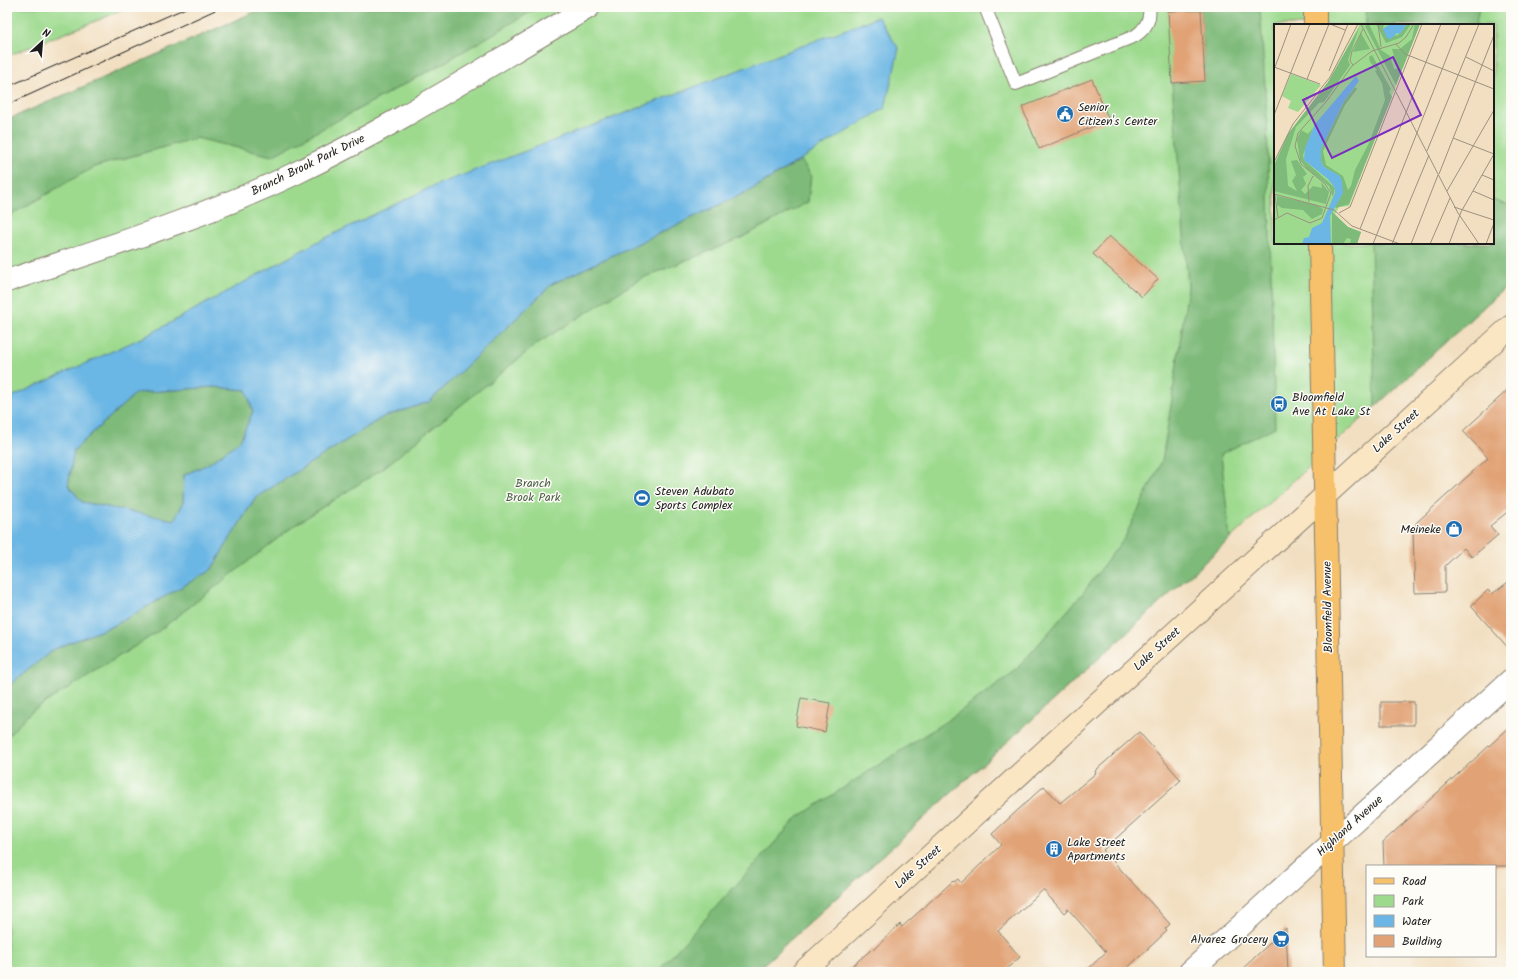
<svg xmlns="http://www.w3.org/2000/svg" width="1518" height="979" viewBox="0 0 1518 979" font-family="Kalam,sans-serif">
	<rect width="100%" height="100%" fill="#fdfcf7"/>
	<filter id="ink" filterUnits="userSpaceOnUse"><feTurbulence type="fractalNoise" baseFrequency=".025" numOctaves="2"/><feDisplacementMap in="SourceGraphic" scale="8" xChannelSelector="R" yChannelSelector="G"/><feConvolveMatrix kernelMatrix="1 2 1 2 8 2 1 2 1" color-interpolation-filters="sRGB"/></filter>
	<filter id="wash" filterUnits="userSpaceOnUse"><feTurbulence type="fractalNoise" baseFrequency=".012" numOctaves="4" result="noise"/><feDisplacementMap in="SourceGraphic" scale="16" xChannelSelector="R" yChannelSelector="G"/><feGaussianBlur stdDeviation="0.9" result="paint"/><feColorMatrix in="noise" values="0 0 0 0 0 0 0 0 0 0 0 0 0 0 0 0 0 1.4 0 .05"/><feComposite in="paint" operator="in"/></filter>
	<g filter="url(#wash)">
		<rect width="100%" height="100%" fill="#f2dfc1"/>
		<g fill="#9dda8e" stroke="#5c7b55" fill-rule="evenodd">
			<path d="M7,7h124l-124,49z"/>
			<path d="M266,7h1245v275l-756,690h-748v-852zM1275,25h218v218h-218z"/>
		</g>
		<g fill="#7eba79" stroke="#4d6b4a">
			<path d="M266,7h273l-99,58 -168,91 -76,-18 -102,29 -87,50v-97z"/>
			<path d="M1168,7h92l7,111 8,309 -54,27 9,85 -475,433h-98l140,-154 154,-100 64,-47 68,-78 42,-56 37,-76 9,-56 17,-118 -16,-204 33,-3 -4,-70 -33,1z"/>
			<path d="M1366,7h113l-3,18h-110z"/>
			<path d="M801,160l10,15 -3,27 -69,37 -99,40 -102,64 -156,126 -87,56 -139,108 -124,78 -25,26v-50l47,-38 61,-24 96,-55 44,-72 128,-81 46,-15 123,-118 199,-94z"/>
			<path d="M1511,185v97l-136,125 -4,-164h122v-43l15,5z"/>
			<path d="M213,387l33,3 7,21 -13,30 -32,23 -24,11 -1,29 -9,17 -92,-19 -14,-17 6,-35 62,-57z"/>
		</g>
		<path fill="#6bb6e4" stroke="#446980" fill-rule="evenodd" d="M878,17l21,32 -14,59 -134,82 -199,94 -123,118 -46,15 -128,81 -44,72 -96,55 -61,24 -47,38v-288l143,-65 167,-92 114,-55zM213,387l33,3 7,21 -13,30 -32,23 -24,11 -1,29 -9,16 -92,-18 -14,-17 6,-35 62,-57z"/>
		<g id="blocks">
			<g fill="#e1a376">
				<path d="M1201,10l4,71 -33,2 -4,-72z"/>
				<path d="M1092,79l17,41 -70,29 -17,-42z"/>
				<path d="M1109,236l49,43 -16,18 -49,-43z"/>
				<path d="M1511,387v122l-21,17 8,9 -26,22 -8,-9 -19,18v26l-30,1 -2,-61 4,-10 71,-64 -25,-27z"/>
				<path d="M1511,580v71l-40,-45 17,-16 4,4z"/>
				<path d="M801,698l29,5 -5,29 -29,-6z"/>
				<rect x="1381" y="702" width="33" height="23"/>
				<path d="M1511,726v140h-127l-1,-24z"/>
				<path d="M1139,732l42,48 -78,70 67,74 -5,5 2,2 -44,41h-38l21,-20 -38,-43 -4,4 -21,-23 -45,41 22,26 -17,15h-158l27,-23 1,1 27,-26 2,3 51,-46 1,1 4,-3 3,4 40,-38 -9,-11 52,-48 16,17 36,-30 -1,-2z"/>
				<path d="M1286,928l2,44h-49z"/>
			</g>
		</g>
	</g>
	<g filter="url(#ink)">
		<use href="#blocks" fill-opacity="0" stroke="#877e6e" stroke-width="1"/>
		<g fill="none" stroke-linecap="round" stroke-linejoin="round">
			<g stroke="#877e6e" stroke-width="14">
				<path id="lane" d="M985,7l31,77 119,-48c11,-7 16,-16 14,-29"/>
			</g>
			<g stroke="#877e6e" stroke-width="24">
				<g id="street">
					<path d="M7,281c97,-33 196,-63 289,-108 101,-48 196,-110 293,-166"/>
					<path d="M1190,972l321,-292"/>
				</g>
			</g>
			<g stroke="#877e6e" stroke-width="24">
				<path id="secondary" d="M803,972l708,-646"/>
			</g>
			<g stroke="#877e6e" stroke-width="24">
				<g id="primary">
					<path d="M1315,7v18"/>
					<path d="M1320,243l15,729"/>
				</g>
			</g>
			<use href="#lane" stroke="#fff" stroke-width="12"/>
			<use href="#street" stroke="#fff" stroke-width="22"/>
			<use href="#secondary" stroke="#fbe6c4" stroke-width="22"/>
			<use href="#primary" stroke="#f6c16b" stroke-width="22"/>
			<g stroke="#1c1c1c" stroke-width="1">
				<path d="M7,87l181,-80"/>
				<path d="M7,105l215,-98"/>
			</g>
		</g>
	</g>
	<defs>
		<g id="civic-disc" transform="scale(0.9)"><circle r="9.5" fill="#1f6fb2" stroke="#fdfcf7"/><path d="M-.6-6.5H3V-4.5H.6V-3L4-1V1h2V6H-6V1h2V-1L-.6-3ZM-1.2 2.5V6h2.4V2.5Z" fill="#fff"/></g>
		<g id="bus-disc" transform="scale(0.9)"><circle r="9.5" fill="#1f6fb2" stroke="#fdfcf7"/><path d="M-5-6H5V4H4V6H2V4H-2V6H-4V4H-5ZM-3.5-4V0h7V-4ZM-3.5 1.2v1.5H-2V1.2ZM2 1.2v1.5H3.5V1.2Z" fill="#fff"/></g>
		<g id="stadium-disc" transform="scale(0.9)"><circle r="9.5" fill="#1f6fb2" stroke="#fdfcf7"/><path d="M0-5a6.5 5 0 1 0 0 10a6.5 5 0 1 0 0-10ZM-3.5-1.8h7v3.6h-7Z" fill="#fff"/></g>
		<g id="shop-disc" transform="scale(0.9)"><circle r="9.5" fill="#1f6fb2" stroke="#fdfcf7"/><path d="M-5-2.5h2.3a2.7 3.5 0 0 1 5.4 0H5L5.5 6h-11ZM-1.5-2.5h3a1.5 2.3 0 0 0-3 0Z" fill="#fff"/></g>
		<g id="building-disc" transform="scale(0.9)"><circle r="9.5" fill="#1f6fb2" stroke="#fdfcf7"/><path d="M-4-6H4V6H1V3H-1V6H-4ZM-2.5-4.3h1.7v1.8h-1.7ZM.8-4.3h1.7v1.8H.8ZM-2.5-1h1.7V.8h-1.7ZM.8-1h1.7V.8H.8Z" fill="#fff"/></g>
		<g id="supermarket-disc" transform="scale(0.9)"><circle r="9.5" fill="#1f6fb2" stroke="#fdfcf7"/><path d="M-6-5.5h2.5l.6 2H6L4.5 2H-2.5L-4.4-4H-6ZM-1.5 3.2a1.3 1.3 0 1 0 .1 0ZM3 3.2a1.3 1.3 0 1 0 .1 0Z" fill="#fff"/></g>
	</defs>
	<g fill-rule="evenodd">
		<use href="#civic-disc" x="1065" y="114"/>
		<use href="#bus-disc" x="1279" y="404"/>
		<use href="#stadium-disc" x="642" y="498"/>
		<use href="#shop-disc" x="1454" y="529"/>
		<use href="#building-disc" x="1054" y="849"/>
		<use href="#supermarket-disc" x="1281" y="939"/>
	</g>
	<g text-anchor="middle" dominant-baseline="central" stroke-width="3" stroke-linejoin="round" paint-order="stroke">
		<g font-size="12" fill="#1c1c1c" stroke="#fdfcf7" text-anchor="start">
			<text x="1078" y="107">Senior<tspan x="1078" dy="14">Citizen's Center</tspan></text>
			<text x="1292" y="397">Bloomfield<tspan x="1292" dy="14">Ave At Lake St</tspan></text>
			<text x="655" y="491">Steven Adubato<tspan x="655" dy="14">Sports Complex</tspan></text>
			<text x="1441" y="529" text-anchor="end">Meineke</text>
			<text x="1067" y="842">Lake Street<tspan x="1067" dy="14">Apartments</tspan></text>
			<text x="1268" y="939" text-anchor="end">Alvarez Grocery</text>
		</g>
		<g font-size="12" fill="#1c1c1c" stroke="#fdfcf7">
			<text transform="translate(308 165) rotate(-26)">Branch Brook Park Drive</text>
			<text transform="translate(1396 431) rotate(-42)">Lake Street</text>
			<text transform="translate(1328 607) rotate(-91)">Bloomfield Avenue</text>
			<text transform="translate(1157 649) rotate(-42)">Lake Street</text>
			<text transform="translate(1350 826) rotate(-42)">Highland Avenue</text>
			<text transform="translate(918 867) rotate(-42)">Lake Street</text>
		</g>
		<g font-size="12" fill="#495e44" stroke="#fdfcf7">
			<text x="533" y="483">Branch<tspan x="533" dy="14">Brook Park</tspan></text>
		</g>
	</g>
	<g transform="translate(1274 24)">
		<rect width="220" height="220" fill="#f2dfc1"/>
		<path d="M86,0h60l-71,182 -10,1 -4,7 13,13 13,5 -4,12h-83v-80l14,-30 40,-52zM17,50l30,11 -23,27 -10,-4 3,-7 -9,-5z" fill="#9dda8e"/>
		<path d="M95,0l12,26 9,6 4,13h4l-6,-20h8l12,-10 3,-15h5l-24,61 -31,-59zM102,0h8l-1,5 12,7 5,-2 7,-10h4l-9,13 -16,6zM85,4l-11,32 2,5 -26,37 -5,1 -23,24 -10,32 2,27 9,5 -5,-10 4,-6 -5,-14 6,-1 10,14 -4,3 3,7 -5,6 4,4 8,-8 9,2 -1,-6 8,10 -3,12 -52,-13v-25l14,-32 40,-52zM87,9l9,16 -17,3zM98,31l19,34 -2,3 3,5 -43,107 -13,4 -2,-3 6,-6 -2,-24 -14,-8 -3,-6v-12l23,-48 11,-14 2,2 -12,16 -22,46 3,14 17,11 5,14 3,-4 4,-16 14,-27 16,-43 -3,-17 -7,-12 2,-1 -7,-8 -1,-5zM39,104l-10,27 1,5 31,28 -2,9 -4,-11 -22,-17 -7,-9 -3,-21 4,-9 7,4zM3,172l40,9 6,4 -1,5 -10,5 -9,-9 -21,-2 -5,-3zM58,188l16,15 13,5 -4,12h-7l1,-5 -4,-1 -4,6h-11z" fill="#7eba79"/>
		<path d="M116,0h17l-7,10 -3,-1 -6,6 -4,-1 -4,-9zM82,52l3,5 -15,20 -23,48v12l3,6 16,9 2,5 1,12 -13,23 1,28h-29l2,-6 5,-1 3,-9 10,-5 13,-30v-5l-7,-9 -24,-19 1,-12 10,-24z" fill="#6bb6e4"/>
		<path fill="none" stroke="#9c917f" stroke-width="1" d="M56,0l15,6M87,0l97,189 21,31M104,0l3,23M122,20l9,10 89,35M192,33l28,14M79,41l-3,-4 2,-10 11,-22M0,43l46,17M1,43l16,-43M55,47l19,-47M33,55l22,-55M0,91l36,-91M179,114l41,16M153,127l52,-127M0,138l19,-38 37,-47 28,-53M165,150l55,-139M208,151l12,5M173,167l47,-81M199,167l21,9M0,170l60,16 18,16 48,18M1,171l3,22M35,178l-1,-16 5,-10M180,183l40,13M65,189l11,-6 72,-183M0,196l13,-7 23,10 12,-5 9,-25 -6,-9 -24,-20 -6,-18 3,-13 28,-31 26,-36 20,-15 27,-8 7,-6 8,-13M86,205l81,-205M99,220l87,-220M118,220l37,-89M137,220l27,-69M156,220l20,-46M175,220l12,-32 33,-58M212,220l8,-21"/>
		<path fill="#7b2cbf" fill-opacity="0.15" stroke="#7b2cbf" stroke-width="2" d="M119,33l28,58 -89,43 -29,-58z"/>
		<rect width="220" height="220" fill="none" stroke="#1c1c1c" stroke-width="2"/>
	</g>
	<rect width="1518" height="979" fill="none" stroke="#fdfcf7" stroke-width="24"/>
	<rect x="1366" y="865" width="130" height="92" fill="#fdfcf7" stroke="#a3a29f"/>
	<rect x="1374" y="878" width="20" height="6" fill="#f6c16b" stroke="#a3a29f"/>
	<text x="1402" y="885" font-size="12" fill="#1c1c1c">Road</text>
	<rect x="1374" y="895" width="20" height="12" fill="#9dda8e" stroke="#a3a29f"/>
	<text x="1402" y="905" font-size="12" fill="#1c1c1c">Park</text>
	<rect x="1374" y="915" width="20" height="12" fill="#6bb6e4" stroke="#a3a29f"/>
	<text x="1402" y="925" font-size="12" fill="#1c1c1c">Water</text>
	<rect x="1374" y="935" width="20" height="12" fill="#e1a376" stroke="#a3a29f"/>
	<text x="1402" y="945" font-size="12" fill="#1c1c1c">Building</text>
	<g transform="translate(42 42) rotate(26)" stroke="#fdfcf7" stroke-width="3" paint-order="stroke">
	<path d="M0-3L7 15L0 10L-7 15Z" fill="#1c1c1c"/>
	<text y="-6" font-size="11" font-weight="bold" text-anchor="middle" fill="#1c1c1c">N</text>
	</g>
</svg>
